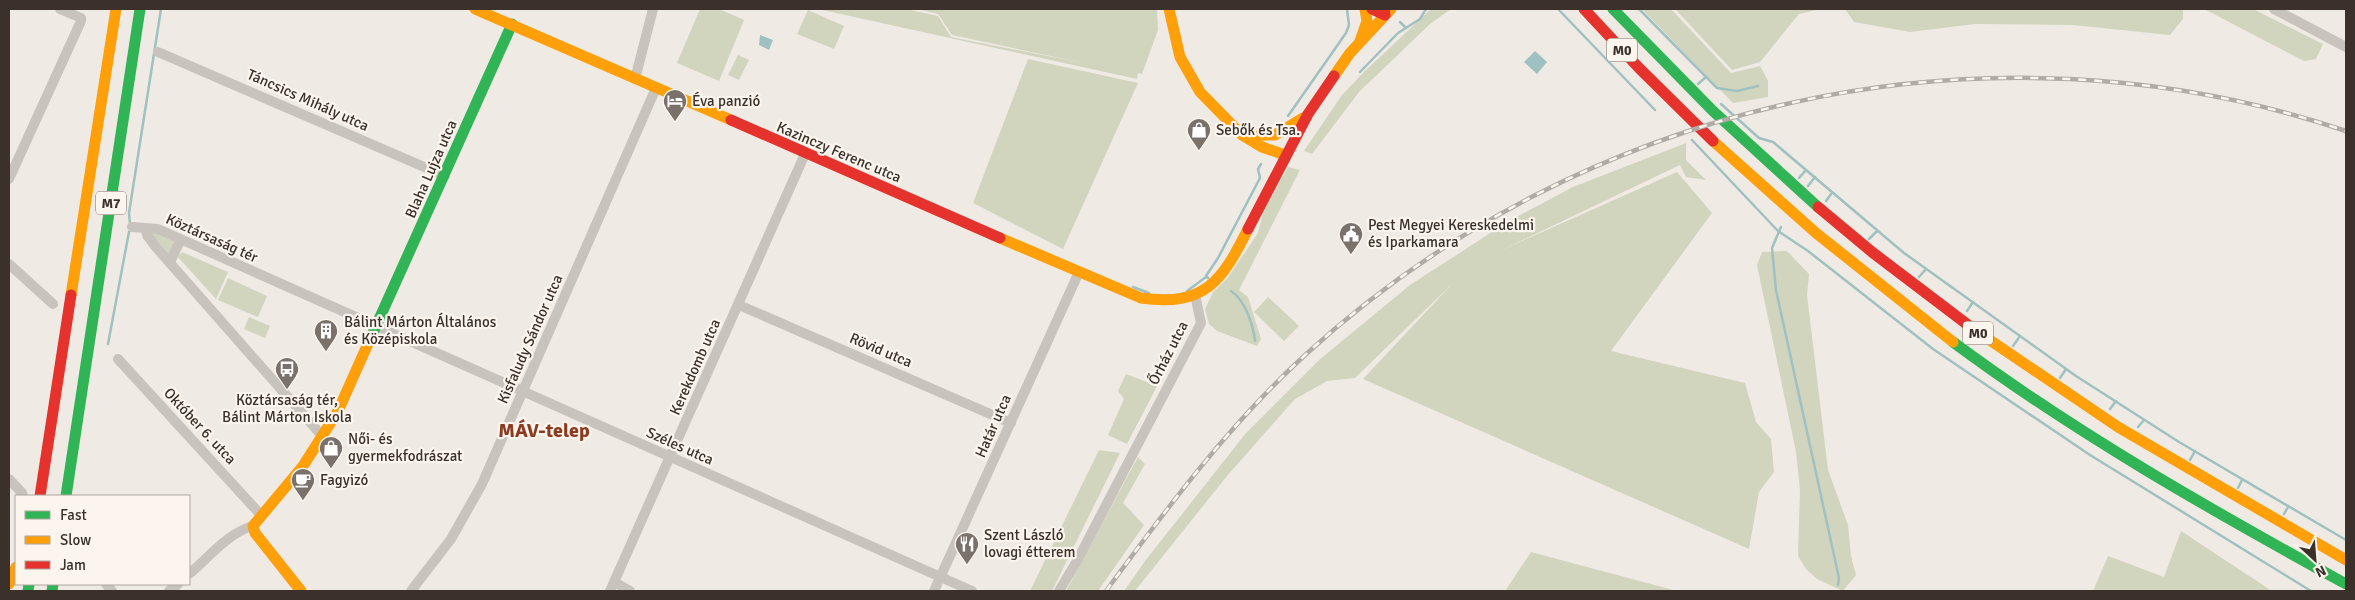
<svg xmlns="http://www.w3.org/2000/svg" width="2355" height="600" viewBox="0 0 2355 600" font-family="Signika,sans-serif">
	<rect width="100%" height="100%" fill="#f0eae4"/>
	<g fill="#d1d5be">
		<path d="M700,9h19l25,11 -25,61 -42,-18z"/>
		<path d="M818,9h88l32,7 13,21 137,27 -136,-29 -14,-21 -21,-5h240l1,21 -16,44 -4,-1 -1,6z"/>
		<path d="M1431,9h20l-21,15 -71,68 -47,62 -8,-3 38,-56 23,-24z"/>
		<path d="M1642,9h29l60,64 29,-7 8,15v16l-35,6z"/>
		<path d="M1675,9h146l-22,5 -39,48 -28,8z"/>
		<path d="M1845,9h338v10l-13,16 -97,-10 -98,-1 -65,8 -56,-10z"/>
		<path d="M2204,9h49l70,35 -7,15 -12,2z"/>
		<path d="M808,10l36,16 -10,23 -37,-15z"/>
		<path d="M738,55l11,5 -10,20 -11,-5z"/>
		<path d="M1028,59l110,24 -75,166 -90,-46z"/>
		<path d="M1686,143v17l20,20 -20,-3 -6,-12 -176,84 173,-77 35,41 -101,138 134,32 11,39 15,17 3,33 -15,20 -10,57 -386,-170 89,-95 -97,94 -28,3 -32,18 -68,77 -92,115h-11l21,-30 101,-128 73,-73 91,-75 99,-64 64,-34z"/>
		<path d="M1288,167l12,3 -61,120 9,7 13,42 -4,7 -40,-15 -8,-7 -4,-15 8,-17 14,-13 31,-46 5,-20z"/>
		<path d="M154,232l21,9 -6,14 -18,-21z"/>
		<path d="M1787,251l22,23 -2,21 21,175 20,55 3,31 5,19 -13,16 -26,-12 -11,-10 -8,-13 2,-66 -4,-38 -39,-187 5,-13z"/>
		<path d="M182,252l46,20 -12,27 -38,-42z"/>
		<path d="M228,278l39,18 -9,21 -40,-17z"/>
		<path d="M1268,297l31,29 -15,15 -30,-29z"/>
		<path d="M249,317l21,9 -5,12 -21,-9z"/>
		<path d="M1126,374l31,12 -30,58 -19,-9 16,-36 -6,-8z"/>
		<path d="M1099,450l21,3 -68,138h-22z"/>
		<path d="M1138,457l7,7 -22,39 21,22 -46,66h-32z"/>
		<path d="M2181,531l91,60h-179l15,-35 56,21z"/>
		<path d="M1531,552l146,39h-172z"/>
	</g>
	<g fill="#a0c1c1">
		<path d="M760,35l13,5 -4,10 -10,-5z"/>
		<path d="M1535,51l12,11 -10,12 -13,-12z"/>
	</g>
	<g fill="none" stroke-linecap="round" stroke-linejoin="round">
		<g stroke="#a0c1c1" stroke-width="2.5">
			<path d="M1558,9l97,101"/>
			<path d="M1639,9l78,79 20,3 21,-5"/>
			<path d="M1400,22l6,6"/>
			<path d="M1360,72l38,-39 22,-14 6,-10"/>
			<path d="M1698,84l8,-7"/>
			<path d="M1721,104l38,34 14,4 131,111 172,123 103,66 167,98"/>
			<path d="M1288,116l58,-83 3,-8 -2,-16"/>
			<path d="M1692,140l86,91 30,20 125,98 157,106 221,136"/>
			<path d="M1799,178l7,-8"/>
			<path d="M1808,186l7,-9"/>
			<path d="M1826,201l5,-7"/>
			<path d="M130,224l-1,-11 32,-204"/>
			<path d="M1781,227l-9,21 4,42 63,288 -1,7"/>
			<path d="M1869,239l8,-8"/>
			<path d="M1919,277l7,-8"/>
			<path d="M1208,278l-2,-2 12,-18 42,-80 -2,-9 3,-5"/>
			<path d="M1133,287l16,6"/>
			<path d="M1187,291l19,-14"/>
			<path d="M1231,291c14,9 22,33 24,50"/>
			<path d="M1967,311l6,-9"/>
			<path d="M108,344l21,-112"/>
			<path d="M2013,346l7,-10"/>
			<path d="M2060,378l6,-9"/>
			<path d="M2110,409l6,-8"/>
			<path d="M2138,427l6,-7"/>
			<path d="M2190,460l5,-9"/>
			<path d="M2238,488l4,-8"/>
			<path d="M2284,514l4,-7"/>
		</g>
		<g stroke="#c9c3bd" stroke-width="10">
			<path d="M2274,9l72,38"/>
			<path d="M158,52l287,124"/>
			<path d="M635,79l18,-70"/>
			<path d="M9,179l72,-158v-3l-21,-9"/>
			<path d="M132,227l26,2 814,362"/>
			<path d="M146,229l1,6 8,11 168,191"/>
			<path d="M170,262l10,-21"/>
			<path d="M9,264l44,40"/>
			<path d="M739,305l272,118"/>
			<path d="M118,359l142,155"/>
			<path d="M9,479l13,14 1,3"/>
			<path d="M189,574c18,-15 40,-42 64,-48"/>
			<path d="M616,583l14,8"/>
			<path d="M106,584l6,7"/>
			<path d="M169,591l9,-7"/>
			<path d="M411,591l40,-52 31,-55 174,-396"/>
			<path d="M610,591l195,-437"/>
			<path d="M934,591l145,-319"/>
			<path d="M1059,591l18,-30 124,-238 -6,-28"/>
		</g>
		<g stroke="#30b455" stroke-width="11">
			<path d="M1613,9l100,102 105,96"/>
			<path d="M371,337l141,-313"/>
			<path d="M1953,342c124,92 258,168 393,242"/>
			<path d="M66,496l74,-487"/>
			<path d="M28,591l1,-7"/>
			<path d="M52,591l1,-7"/>
		</g>
		<g stroke="#ff9f0a" stroke-width="11">
			<path d="M475,9l256,111"/>
			<path d="M1169,9l11,48 20,35 42,43 20,12 23,8"/>
			<path d="M1360,41l7,-20 -2,-12"/>
			<path d="M1334,76l16,-23 41,-44"/>
			<path d="M1259,135h16l28,-17"/>
			<path d="M1713,141l103,92 137,109"/>
			<path d="M1000,238l141,60c64,9 81,-17 107,-69"/>
			<path d="M71,295l45,-286"/>
			<path d="M1972,328l146,99 228,133"/>
			<path d="M9,584l7,-17"/>
			<path d="M301,591l-46,-58 -2,-7 50,-60 35,-55 33,-74"/>
		</g>
		<g stroke="#e5322d" stroke-width="11">
			<path d="M1372,9l13,6 -1,-6"/>
			<path d="M1584,9l55,59 74,73"/>
			<path d="M731,120l269,118"/>
			<path d="M1818,207l54,45 100,76"/>
			<path d="M1248,229l60,-115 26,-38"/>
			<path d="M40,496l31,-201"/>
		</g>
		<g stroke="#b1aba7" stroke-width="4.5">
			<path id="rail" d="M1106,591c61,-83 122,-165 198,-235 279,-256 682,-346 1042,-225"/>
		</g>
		<use href="#rail" stroke="#fbf5ed" stroke-width="2.5" stroke-dasharray="8" stroke-linecap="butt"/>
	</g>
	<defs>
		<g id="hotel-pin" transform="scale(1.25)"><path d="M0 17L-7.5 6A9.5 9.5 0 1 1 7.5 6Z" fill="#7a716b" stroke="#fbf5ed"/><path d="M-6-4.5h1.5V1H6V5H4.5V3h-9V5H-6ZM-4 0a1.8 1.8 0 1 1 3.6 0ZM.5 0V-2.5h3Q6-2.5 6 0Z" fill="#fff"/></g>
		<g id="shop-pin" transform="scale(1.25)"><path d="M0 17L-7.5 6A9.5 9.5 0 1 1 7.5 6Z" fill="#7a716b" stroke="#fbf5ed"/><path d="M-5-2.5h2.3a2.7 3.5 0 0 1 5.4 0H5L5.5 6h-11ZM-1.5-2.5h3a1.5 2.3 0 0 0-3 0Z" fill="#fff"/></g>
		<g id="civic-pin" transform="scale(1.25)"><path d="M0 17L-7.5 6A9.5 9.5 0 1 1 7.5 6Z" fill="#7a716b" stroke="#fbf5ed"/><path d="M-.6-6.5H3V-4.5H.6V-3L4-1V1h2V6H-6V1h2V-1L-.6-3ZM-1.2 2.5V6h2.4V2.5Z" fill="#fff"/></g>
		<g id="building-pin" transform="scale(1.25)"><path d="M0 17L-7.5 6A9.5 9.5 0 1 1 7.5 6Z" fill="#7a716b" stroke="#fbf5ed"/><path d="M-4-6H4V6H1V3H-1V6H-4ZM-2.5-4.3h1.7v1.8h-1.7ZM.8-4.3h1.7v1.8H.8ZM-2.5-1h1.7V.8h-1.7ZM.8-1h1.7V.8H.8Z" fill="#fff"/></g>
		<g id="bus-pin" transform="scale(1.25)"><path d="M0 17L-7.5 6A9.5 9.5 0 1 1 7.5 6Z" fill="#7a716b" stroke="#fbf5ed"/><path d="M-5-6H5V4H4V6H2V4H-2V6H-4V4H-5ZM-3.5-4V0h7V-4ZM-3.5 1.2v1.5H-2V1.2ZM2 1.2v1.5H3.5V1.2Z" fill="#fff"/></g>
		<g id="cafe-pin" transform="scale(1.25)"><path d="M0 17L-7.5 6A9.5 9.5 0 1 1 7.5 6Z" fill="#7a716b" stroke="#fbf5ed"/><path d="M-5.5-4.5H6V0H3Q3 3.5 0 3.5H-2.5Q-5.5 3.5-5.5 0ZM3-3.2v2h1.7v-2ZM-6 4.5H4V6H-6Z" fill="#fff"/></g>
		<g id="restaurant-pin" transform="scale(1.25)"><path d="M0 17L-7.5 6A9.5 9.5 0 1 1 7.5 6Z" fill="#7a716b" stroke="#fbf5ed"/><path d="M-5-6h1v4h1v-4h1v4h1v-4h1v5L-1.5 .5V6h-2V.5L-5-1ZM5-6V6H3V1.5H1.5Q1.5-4 5-6Z" fill="#fff"/></g>
	</defs>
	<g fill-rule="evenodd">
		<use href="#hotel-pin" x="675" y="101"/>
		<use href="#shop-pin" x="1199" y="130"/>
		<use href="#civic-pin" x="1351" y="234"/>
		<use href="#building-pin" x="326" y="331"/>
		<use href="#bus-pin" x="287" y="369"/>
		<use href="#shop-pin" x="331" y="448"/>
		<use href="#cafe-pin" x="303" y="480"/>
		<use href="#restaurant-pin" x="967" y="544"/>
	</g>
	<g text-anchor="middle" dominant-baseline="central" stroke-width="4.5" stroke-linejoin="round" paint-order="stroke">
		<g fill="#fbf5ed" stroke="#756b64" stroke-width="1">
			<rect x="1607" y="38.5" width="30" height="23" rx="4"/>
			<rect x="96" y="191.5" width="30" height="23" rx="4"/>
			<rect x="1963" y="321.5" width="30" height="23" rx="4"/>
		</g>
		<g font-size="14" font-weight="bold" fill="#3b302a">
			<text x="1622" y="50">M0</text>
			<text x="111" y="203">M7</text>
			<text x="1978" y="333">M0</text>
		</g>
		<g font-size="15" fill="#3b302a" stroke="#fbf5ed">
			<text transform="translate(308 100) rotate(24)">Táncsics Mihály utca</text>
			<text transform="translate(839 152) rotate(23)">Kazinczy Ferenc utca</text>
			<text transform="translate(431 169) rotate(-66)">Blaha Lujza utca</text>
			<text transform="translate(212 238) rotate(24)">Köztársaság tér</text>
			<text transform="translate(530 339) rotate(-66)">Kisfaludy Sándor utca</text>
			<text transform="translate(881 350) rotate(23)">Rövid utca</text>
			<text transform="translate(1168 353) rotate(-63)">Őrház utca</text>
			<text transform="translate(695 367) rotate(-66)">Kerekdomb utca</text>
			<text transform="translate(200 426) rotate(47)">Október 6. utca</text>
			<text transform="translate(993 426) rotate(-66)">Határ utca</text>
			<text transform="translate(680 446) rotate(24)">Széles utca</text>
		</g>
		<g font-size="15" fill="#3b302a" stroke="#fbf5ed" text-anchor="start">
			<text x="692" y="101">Éva panzió</text>
			<text x="1216" y="130">Sebők és Tsa.</text>
			<text x="1368" y="225">Pest Megyei Kereskedelmi<tspan x="1368" dy="17">és Iparkamara</tspan></text>
			<text x="344" y="322">Bálint Márton Általános<tspan x="344" dy="17">és Középiskola</tspan></text>
			<text x="287" y="400" text-anchor="middle">Köztársaság tér,<tspan x="287" dy="17">Bálint Márton Iskola</tspan></text>
			<text x="348" y="439">Női- és<tspan x="348" dy="17">gyermekfodrászat</tspan></text>
			<text x="320" y="480">Fagyizó</text>
			<text x="984" y="535">Szent László<tspan x="984" dy="17">lovagi étterem</tspan></text>
		</g>
		<g font-size="20" font-weight="bold" fill="#8c3b21" stroke="#fbf5ed">
			<text x="544" y="430">MÁV-telep</text>
		</g>
	</g>
	<rect width="2355" height="600" fill="none" stroke="#3b302a" stroke-width="20"/>
	<rect x="15" y="495" width="175" height="90" fill="#fbf5ed" stroke="#aea69f"/>
	<rect x="25" y="511" width="25" height="8" fill="#30b455" stroke="#aea69f"/>
	<text x="60" y="520" font-size="15" fill="#3b302a">Fast</text>
	<rect x="25" y="536" width="25" height="8" fill="#ff9f0a" stroke="#aea69f"/>
	<text x="60" y="545" font-size="15" fill="#3b302a">Slow</text>
	<rect x="25" y="561" width="25" height="8" fill="#e5322d" stroke="#aea69f"/>
	<text x="60" y="570" font-size="15" fill="#3b302a">Jam</text>
	<g transform="translate(2315 560) rotate(154)" stroke="#fbf5ed" stroke-width="4" paint-order="stroke">
	<path d="M0-4L9 19L0 12L-9 19Z" fill="#3b302a"/>
	<text y="-8" font-size="14" font-weight="bold" text-anchor="middle" fill="#3b302a">N</text>
	</g>
</svg>
